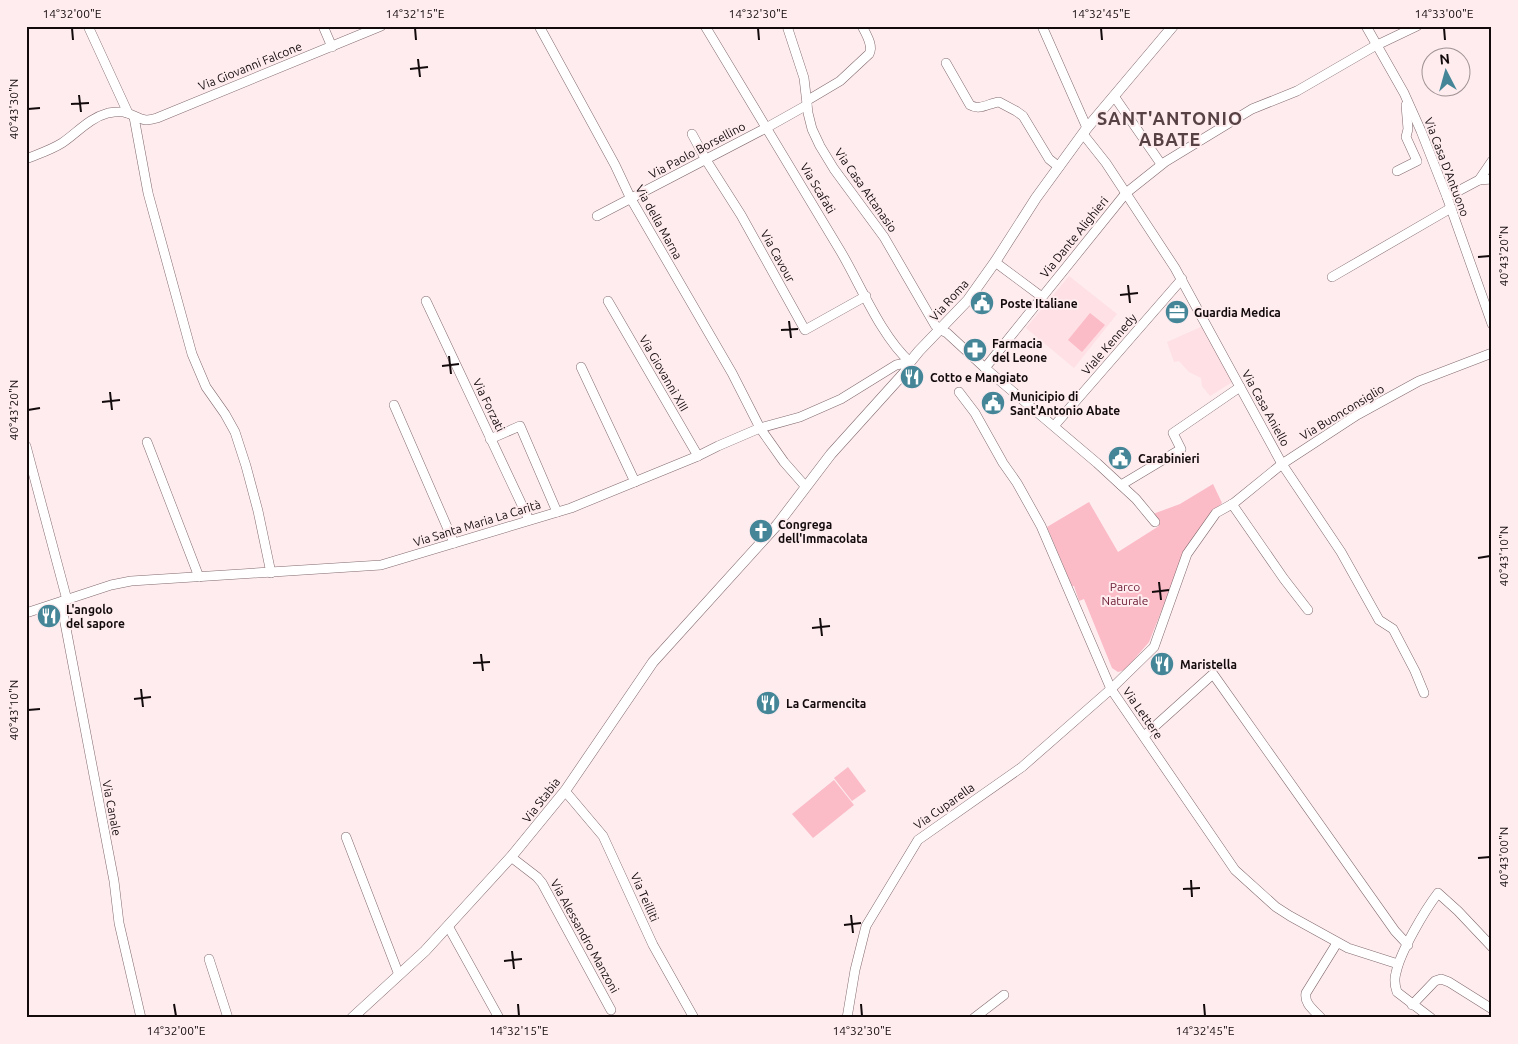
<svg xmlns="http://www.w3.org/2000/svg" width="1518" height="1044" viewBox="0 0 1518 1044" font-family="Ubuntu,sans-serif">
	<rect width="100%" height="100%" fill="#feecef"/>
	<g fill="#fee0e5">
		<path d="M1069,276l48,38 -43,54 -48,-40z"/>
		<path d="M1203,326l31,55 -24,15 -8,-10 -1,-8 -12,-6 -10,-11 -5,1 -7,-20z"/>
	</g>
	<g fill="#fbbbc7">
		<path d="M1090,313l15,12 -23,27 -14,-12z"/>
		<path d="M1213,484l9,19 -9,9 -30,45 -34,85 -24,28 -7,2 -6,-4 -28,-69 -5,2 -5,-15h-2l-25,-59 42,-25 29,50 41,-26 -6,-12 27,-10z"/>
		<path d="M848,767l18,24 -14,10 -18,-23z"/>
		<path d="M834,780l20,25 -41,33 -21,-24z"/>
	</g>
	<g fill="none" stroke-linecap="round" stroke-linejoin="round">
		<g stroke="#826a6e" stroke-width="10">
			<g id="minor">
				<path d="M88,26l40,87"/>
				<path d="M323,26l9,21"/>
				<path d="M539,26l76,139 16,34 101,174 28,55 24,34 22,25"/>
				<path d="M705,26c45,76 91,150 136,226 20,34 40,84 69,110"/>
				<path d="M787,26l17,52 4,35 4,16 8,17 14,23 50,68 51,88 4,4 8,4 38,35 112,95 39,36 19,23"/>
				<path d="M1042,26l45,102"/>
				<path d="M1366,26l38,67 17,38 26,66 45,127"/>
				<path d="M946,63l24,42c10,6 19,-2 29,-3l17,9 7,5 26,43 10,8"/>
				<path d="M1114,96l47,68"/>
				<path d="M808,100l32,-19 29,-27c5,-8 -3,-20 -7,-28"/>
				<path d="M134,117l14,76 44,161 14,33 19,27 10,18 11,34 12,45 13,62"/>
				<path d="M692,134l14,26 35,55 64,115 61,-34"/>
				<path d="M1083,134l23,29 69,105 107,196 59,88 38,68 14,9 22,42 9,22"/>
				<path d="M26,159c12,-5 25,-9 36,-16 15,-10 27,-25 46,-30 6,-1 14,-2 19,0 13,4 14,10 30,5l224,-92"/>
				<path d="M1397,171l20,-10 -11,-24 2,-8 -2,-24"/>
				<path d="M1479,180l13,-1"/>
				<path d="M1447,197l32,-17 13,-19"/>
				<path d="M597,216l169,-88 41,-23"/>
				<path d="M995,262l47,35"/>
				<path d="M1332,277l119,-69"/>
				<path d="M426,301l103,219"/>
				<path d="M608,301l90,155"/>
				<path d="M581,367l54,115"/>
				<path d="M985,368l141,-175 39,-31 87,-53 45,-18 76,-44 44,-21"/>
				<path d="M959,392l16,21 28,50 14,20 24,43 70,163 124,181 41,37 14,9 58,32 50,16"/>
				<path d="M394,405l60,138"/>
				<path d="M1054,426l128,-147"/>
				<path d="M490,439l30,-13 37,86"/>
				<path d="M147,442l52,135"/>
				<path d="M26,446l41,154"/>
				<path d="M1121,485l60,-36 -8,-16 67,-46"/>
				<path d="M1232,504l52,75 24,31"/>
				<path d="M61,602l53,279 5,42 22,95"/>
				<path d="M26,613l85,-28 20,-4 250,-16 190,-57 127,-52 20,-10 42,-18 40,-11 41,-18 55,-34 14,-3"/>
				<path d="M1144,736l69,-62 182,257 13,14"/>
				<path d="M565,791l38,45 50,109 41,73"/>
				<path d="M346,837l53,138"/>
				<path d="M511,857l26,20 5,6 69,127"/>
				<path d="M448,926l51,92"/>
				<path d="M209,959l19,59"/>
				<path d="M1412,1005l23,-24 6,-2 8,3 43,27"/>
				<path d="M847,1018l8,-48 11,-44 52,-86 104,-73 89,-78 43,-42 33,-93 29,-41 18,-10 48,-39 75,-49 62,-34 73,-28"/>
				<path d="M974,1018l30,-23"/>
				<path d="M1321,1018c-7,-8 -17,-14 -15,-25l31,-50"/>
				<path d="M1431,1018l-34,-26c-2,-6 -3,-13 -1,-19 4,-21 29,-63 42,-80l20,18 34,36"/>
			</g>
		</g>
		<g stroke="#826a6e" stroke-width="11">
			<path id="major" d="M352,1018l73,-67 86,-94 54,-66 88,-129 124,-137 54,-71 74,-82 5,-10 9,-11 49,-51 27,-38 41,-64 51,-70 86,-102"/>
		</g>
		<use href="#minor" stroke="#fff" stroke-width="9"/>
		<use href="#major" stroke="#fff" stroke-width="10"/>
	</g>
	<path fill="none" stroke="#130a0c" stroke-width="2" d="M72,28l1,12M415,28l1,12M758,28l1,12M1101,28l1,12M1444,28l1,12M418,59l2,18M410,69l18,-2M79,95l2,17M71,104l18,-1M28,109l12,-1M1478,257l12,-1M1128,285l2,18M1120,295l18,-2M789,321l2,17M781,330l17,-1M449,356l2,18M442,366l17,-2M110,392l2,18M102,402l18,-2M28,410l12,-2M1478,558l12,-2M1159,582l2,18M1152,592l17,-2M820,618l2,18M812,628l18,-2M481,654l2,17M473,663l17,-1M141,689l2,18M134,699l17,-2M28,710l12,-1M1478,858l12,-1M1191,880l1,17M1183,889l17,-1M851,915l2,18M844,925l17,-2M512,951l2,18M504,961l18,-2M174,1004l2,12M518,1004l1,12M861,1004l1,12M1204,1004l1,12"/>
	<defs>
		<g id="civic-disc" transform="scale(1.25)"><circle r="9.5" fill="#448697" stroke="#feecef"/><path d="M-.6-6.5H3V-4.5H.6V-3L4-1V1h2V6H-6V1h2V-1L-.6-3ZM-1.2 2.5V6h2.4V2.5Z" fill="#fff"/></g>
		<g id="office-disc" transform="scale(1.25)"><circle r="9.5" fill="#448697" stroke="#feecef"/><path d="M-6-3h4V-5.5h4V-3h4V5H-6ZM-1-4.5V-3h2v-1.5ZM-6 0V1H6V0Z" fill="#fff"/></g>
		<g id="pharmacy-disc" transform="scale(1.25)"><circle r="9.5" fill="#448697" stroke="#feecef"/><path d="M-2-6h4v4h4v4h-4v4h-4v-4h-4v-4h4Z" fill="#fff"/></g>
		<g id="restaurant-disc" transform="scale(1.25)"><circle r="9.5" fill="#448697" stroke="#feecef"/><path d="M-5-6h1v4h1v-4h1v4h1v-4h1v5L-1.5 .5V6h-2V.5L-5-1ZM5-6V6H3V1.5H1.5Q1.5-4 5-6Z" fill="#fff"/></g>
		<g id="church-disc" transform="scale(1.25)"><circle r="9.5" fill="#448697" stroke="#feecef"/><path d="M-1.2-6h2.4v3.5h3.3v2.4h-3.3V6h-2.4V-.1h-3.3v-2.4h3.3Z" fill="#fff"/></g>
	</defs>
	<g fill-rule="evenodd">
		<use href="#civic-disc" x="982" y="303"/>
		<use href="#office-disc" x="1177" y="312"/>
		<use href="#pharmacy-disc" x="975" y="350"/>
		<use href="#restaurant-disc" x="912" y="377"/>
		<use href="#civic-disc" x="993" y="403"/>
		<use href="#civic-disc" x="1120" y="458"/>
		<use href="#church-disc" x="761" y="531"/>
		<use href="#restaurant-disc" x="49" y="616"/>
		<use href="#restaurant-disc" x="1162" y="664"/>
		<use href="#restaurant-disc" x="768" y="703"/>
	</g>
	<g text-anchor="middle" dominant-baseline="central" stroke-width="4" stroke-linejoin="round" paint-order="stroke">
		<g font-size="12" fill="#130a0c" stroke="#feecef">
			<text transform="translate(250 66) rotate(-22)">Via Giovanni Falcone</text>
			<text transform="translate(697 150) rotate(-28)">Via Paolo Borsellino</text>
			<text transform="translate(1447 167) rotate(69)">Via Casa D'Antuono</text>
			<text transform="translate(818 188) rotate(59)">Via Scafati</text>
			<text transform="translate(866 190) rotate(55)">Via Casa Attanasio</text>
			<text transform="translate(659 222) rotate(61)">Via della Marna</text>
			<text transform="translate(1074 237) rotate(-51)">Via Dante Alighieri</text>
			<text transform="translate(778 256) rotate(61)">Via Cavour</text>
			<text transform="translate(949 300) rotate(-48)">Via Roma</text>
			<text transform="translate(1109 344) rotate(-49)">Viale Kennedy</text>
			<text transform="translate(664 373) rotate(60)">Via Giovanni XIII</text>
			<text transform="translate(489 405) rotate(64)">Via Forzati</text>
			<text transform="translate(1266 408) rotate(61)">Via Casa Aniello</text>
			<text transform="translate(1342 412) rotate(-31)">Via Buonconsiglio</text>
			<text transform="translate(477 523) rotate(-17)">Via Santa Maria La Carità</text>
			<text transform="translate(1143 713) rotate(55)">Via Lettere</text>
			<text transform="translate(541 800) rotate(-52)">Via Stabia</text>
			<text transform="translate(944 806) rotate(-35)">Via Cuparella</text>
			<text transform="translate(112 808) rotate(79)">Via Canale</text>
			<text transform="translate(645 897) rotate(66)">Via Teilliti</text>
			<text transform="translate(585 936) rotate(61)">Via Alessandro Manzoni</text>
		</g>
		<g font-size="12" font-weight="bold" fill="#130a0c" stroke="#feecef" text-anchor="start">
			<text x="1000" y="303">Poste Italiane</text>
			<text x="1194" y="312">Guardia Medica</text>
			<text x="992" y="343">Farmacia<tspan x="992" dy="14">del Leone</tspan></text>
			<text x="930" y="377">Cotto e Mangiato</text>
			<text x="1010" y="396">Municipio di<tspan x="1010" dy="14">Sant'Antonio Abate</tspan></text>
			<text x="1138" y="458">Carabinieri</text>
			<text x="778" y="524">Congrega<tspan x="778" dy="14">dell'Immacolata</tspan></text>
			<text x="66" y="609">L'angolo<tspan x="66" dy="14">del sapore</tspan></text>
			<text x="1180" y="664">Maristella</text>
			<text x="786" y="703">La Carmencita</text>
		</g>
		<g font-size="12" fill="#6a1933" stroke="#feecef">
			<text x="1125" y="586">Parco<tspan x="1125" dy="14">Naturale</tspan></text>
		</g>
		<g font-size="18" font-weight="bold" letter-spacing="1" fill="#574145" stroke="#feecef">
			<text x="1170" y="118">SANT'ANTONIO<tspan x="1170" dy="21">ABATE</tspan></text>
		</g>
	</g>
	<rect width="1518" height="1044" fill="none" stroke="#feecef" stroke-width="55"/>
	<g transform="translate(1446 72) rotate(354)"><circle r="24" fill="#feecef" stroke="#a09294"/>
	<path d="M0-4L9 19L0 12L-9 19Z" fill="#448697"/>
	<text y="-8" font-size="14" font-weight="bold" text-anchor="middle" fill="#130a0c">N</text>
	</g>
	<rect x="28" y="28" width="1462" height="988" fill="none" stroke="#130a0c" stroke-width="2"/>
	<g font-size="12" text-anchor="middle" fill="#130a0c">
		<text x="72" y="18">14°32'00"E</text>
		<text x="415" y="18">14°32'15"E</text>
		<text x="758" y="18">14°32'30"E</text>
		<text x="1101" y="18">14°32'45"E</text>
		<text x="1444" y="18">14°33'00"E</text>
		<text transform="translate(14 109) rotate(-90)" y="4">40°43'30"N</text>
		<text transform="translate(1504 256) rotate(-90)" y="4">40°43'20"N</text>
		<text transform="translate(14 410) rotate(-90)" y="4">40°43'20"N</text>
		<text transform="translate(1504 556) rotate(-90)" y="4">40°43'10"N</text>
		<text transform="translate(14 710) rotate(-90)" y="4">40°43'10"N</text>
		<text transform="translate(1504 857) rotate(-90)" y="4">40°43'00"N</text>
		<text x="176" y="1035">14°32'00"E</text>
		<text x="519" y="1035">14°32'15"E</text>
		<text x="862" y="1035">14°32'30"E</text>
		<text x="1205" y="1035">14°32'45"E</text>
	</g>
</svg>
